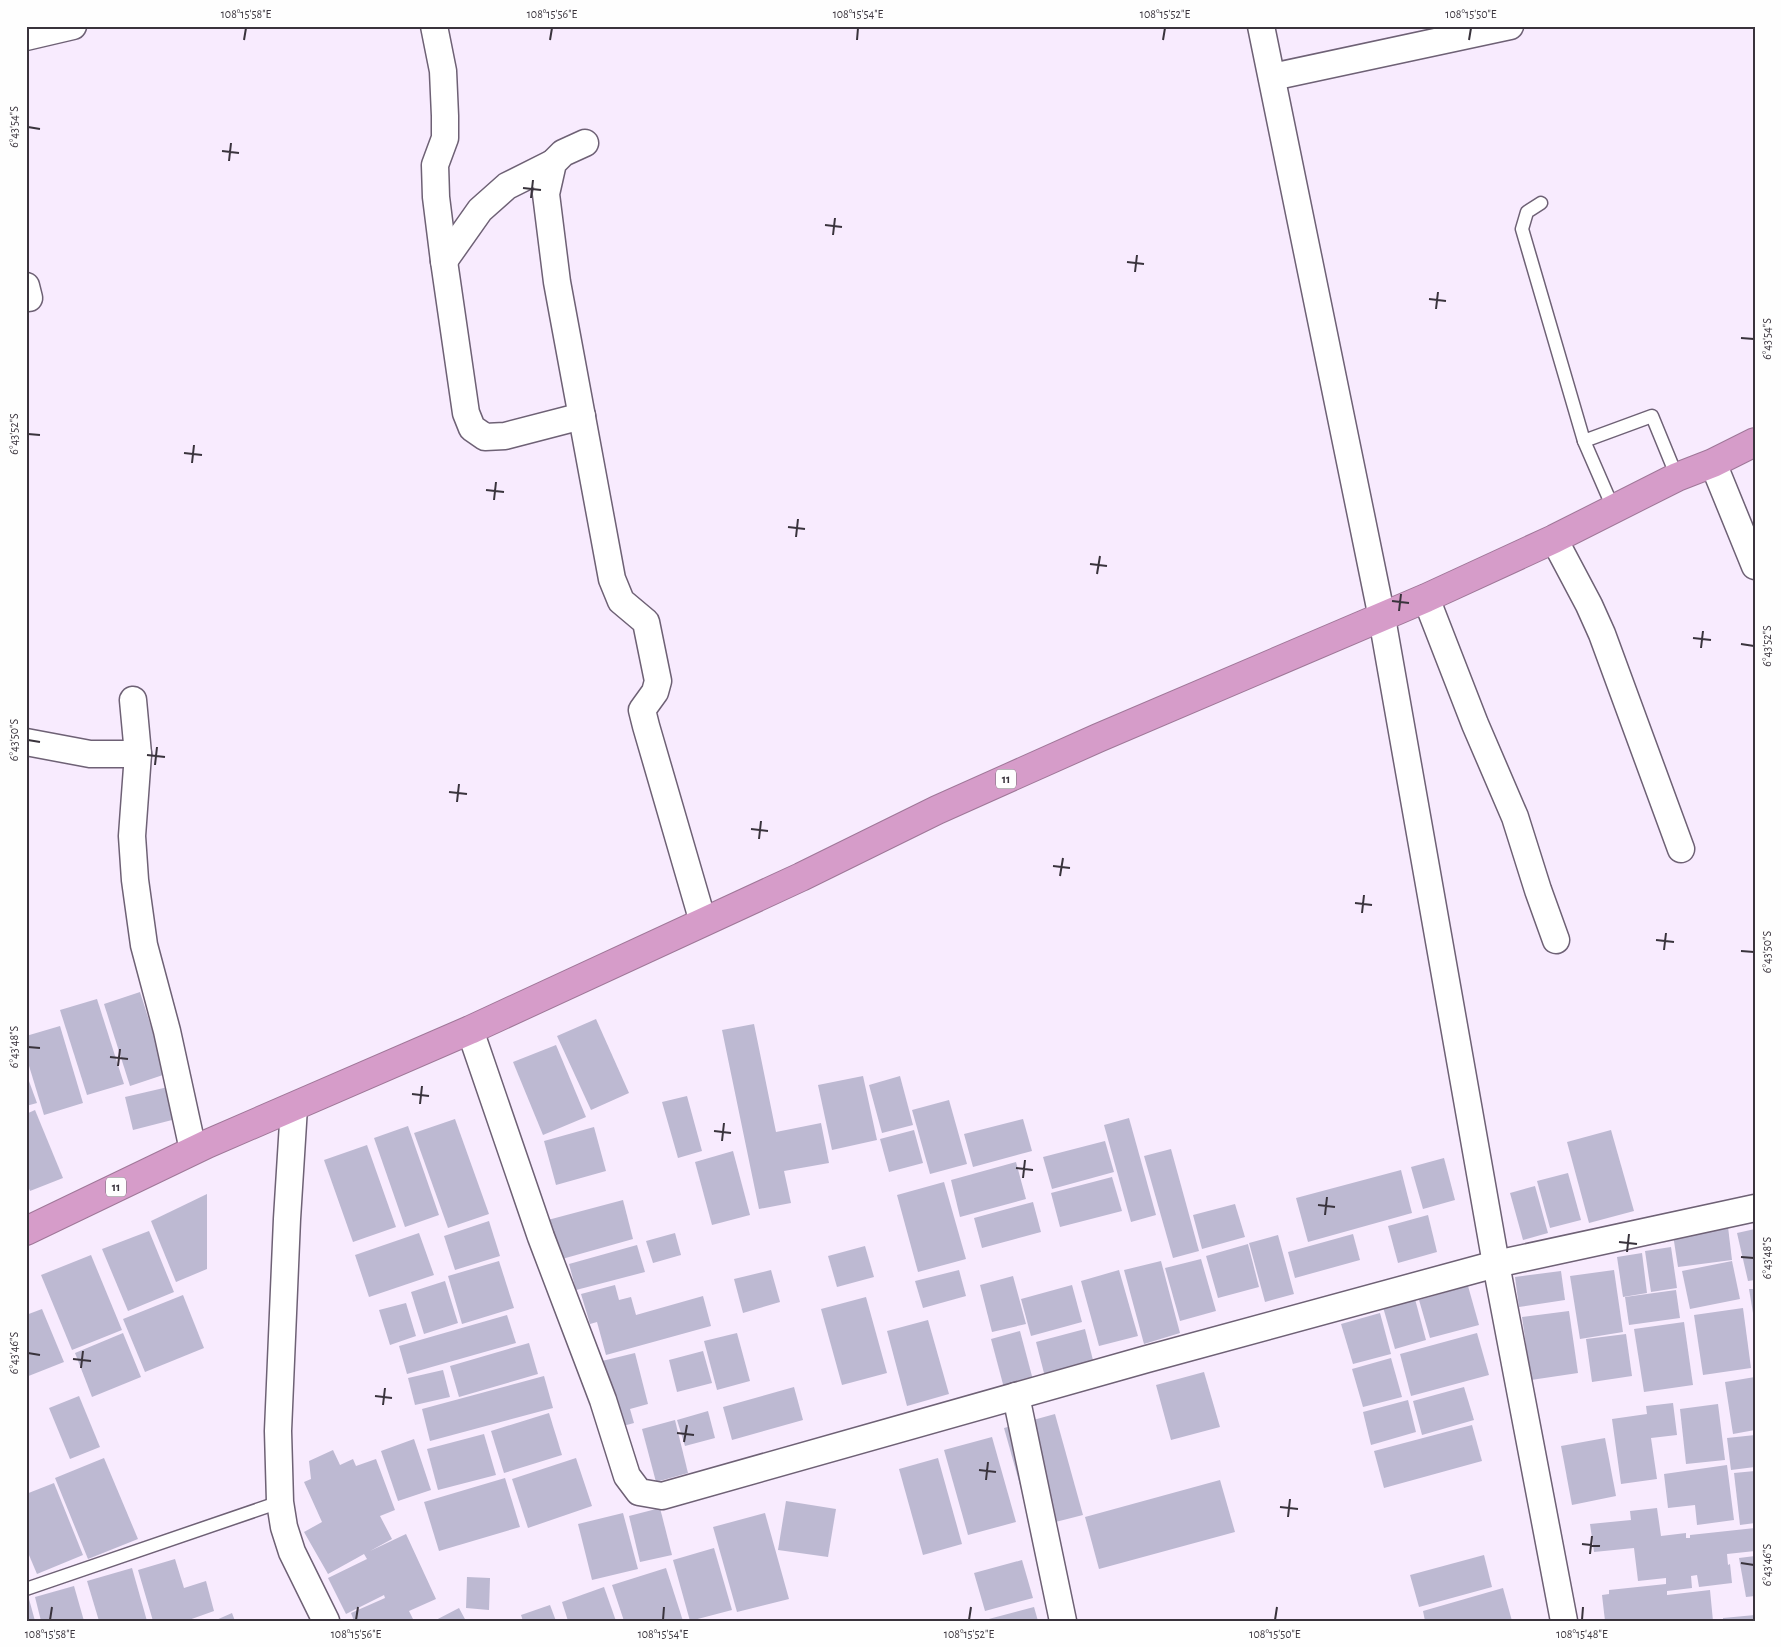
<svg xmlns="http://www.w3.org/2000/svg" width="1781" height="1647" viewBox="0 0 1781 1647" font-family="'Alegreya Sans',sans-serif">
	<rect width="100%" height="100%" fill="#f8ebfe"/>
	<g fill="#bdb9d2">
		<path d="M140,992l26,82 -36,12 -26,-82z"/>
		<path d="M97,999l27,85 -37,11 -27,-85z"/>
		<path d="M596,1019l33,74 -38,17 -34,-74z"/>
		<path d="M754,1024l22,108 45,-9 8,40 -45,8 7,32 -32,6 -37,-179z"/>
		<path d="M60,1026l23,77 -39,12 -18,-59v-20z"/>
		<path d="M556,1045l30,72 -43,18 -30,-73z"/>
		<path d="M26,1073l11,30 -11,3z"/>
		<path d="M863,1076l14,64 -45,10 -14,-65z"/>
		<path d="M900,1076l13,49 -31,8 -13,-48z"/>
		<path d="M168,1087l8,32 -43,11 -8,-33z"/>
		<path d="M687,1096l15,55 -24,7 -16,-56z"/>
		<path d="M949,1100l18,64 -37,10 -18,-64z"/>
		<path d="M35,1110l28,68 -33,13 -4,-10v-67z"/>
		<path d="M1129,1118l27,97 -25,7 -27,-97z"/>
		<path d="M455,1119l34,95 -41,14 -34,-95z"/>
		<path d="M1023,1119l9,32 -59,16 -9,-33z"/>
		<path d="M408,1126l31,89 -34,12 -31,-89z"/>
		<path d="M594,1127l12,44 -50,14 -12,-44z"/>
		<path d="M914,1130l9,33 -34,9 -9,-33z"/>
		<path d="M1611,1130l23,81 -45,12 -22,-81z"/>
		<path d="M1105,1141l9,31 -62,17 -9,-32z"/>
		<path d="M367,1145l29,82 -43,15 -29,-82z"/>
		<path d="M1171,1149l28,102 -26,7 -29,-102z"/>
		<path d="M733,1151l17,64 -38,10 -17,-63z"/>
		<path d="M1444,1158l11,42 -32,9 -12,-42z"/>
		<path d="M1016,1162l10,37 -66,18 -9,-37z"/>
		<path d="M1401,1170l11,43 -104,29 -12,-44z"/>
		<path d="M1568,1173l13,47 -31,8 -13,-47z"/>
		<path d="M1112,1177l10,34 -62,16 -9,-34z"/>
		<path d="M944,1182l22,77 -48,13 -21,-77z"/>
		<path d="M1535,1186l13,47 -25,7 -13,-47z"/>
		<path d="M207,1194v75l-31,13 -25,-61z"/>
		<path d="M623,1200l10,39 -78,22 -11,-40z"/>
		<path d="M1033,1202l8,30 -59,16 -8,-30z"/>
		<path d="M1235,1204l10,33 -43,12 -9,-34z"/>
		<path d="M1428,1215l9,37 -39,11 -10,-37z"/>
		<path d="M489,1221l11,35 -45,14 -11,-34z"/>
		<path d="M1728,1227l4,33 -54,7 -5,-32z"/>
		<path d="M1755,1229v51l-7,1 -11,-48z"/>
		<path d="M149,1231l25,61 -46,19 -26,-62z"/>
		<path d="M419,1233l15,42 -65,22 -14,-42z"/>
		<path d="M675,1233l6,22 -28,8 -7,-22z"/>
		<path d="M1353,1234l7,26 -65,18 -7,-26z"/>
		<path d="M1278,1235l16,59 -29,8 -16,-59z"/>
		<path d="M1248,1244l11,43 -41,11 -12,-42z"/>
		<path d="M637,1245l8,27 -69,18 -7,-26z"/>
		<path d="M865,1246l9,31 -37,10 -9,-31z"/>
		<path d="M1671,1247l6,41 -26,4 -6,-41z"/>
		<path d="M1642,1253l5,40 -24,4 -6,-40z"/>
		<path d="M91,1255l31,75 -50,20 -31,-75z"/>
		<path d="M1201,1259l15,52 -36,10 -15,-53z"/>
		<path d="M499,1261l15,47 -52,16 -14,-48z"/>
		<path d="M1161,1261l19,72 -36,11 -20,-74z"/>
		<path d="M1732,1261l8,38 -50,10 -8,-38z"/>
		<path d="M771,1270l9,32 -37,11 -9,-34z"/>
		<path d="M959,1270l7,26 -43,12 -8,-27z"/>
		<path d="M1119,1270l19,66 -39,10 -18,-65z"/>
		<path d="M1614,1270l9,62 -43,7 -10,-63z"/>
		<path d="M1561,1271l4,29 -46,7 -4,-30z"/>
		<path d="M1013,1276l13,48 -34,8 -12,-47z"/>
		<path d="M445,1281l13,42 -34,11 -13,-42z"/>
		<path d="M615,1285l4,15 12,-3 5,18 67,-19 8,30 -105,29 -9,-33 -7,2 -9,-30z"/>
		<path d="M1072,1285l10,37 -51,14 -10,-37z"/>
		<path d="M1468,1286l11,39 -49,13 -11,-38z"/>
		<path d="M1749,1289h6v30h-1z"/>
		<path d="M1676,1290l4,28 -51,7 -4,-28z"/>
		<path d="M183,1295l21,53 -59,24 -22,-53z"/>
		<path d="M866,1297l21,76 -45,12 -21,-76z"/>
		<path d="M1415,1299l11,41 -31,9 -12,-42z"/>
		<path d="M406,1303l10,33 -26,9 -11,-35z"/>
		<path d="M1743,1308l8,60 -48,7 -9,-60z"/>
		<path d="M42,1309l22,53 -38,15v-62z"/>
		<path d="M1569,1311l9,62 -47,7 -9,-63z"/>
		<path d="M1380,1313l11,41 -38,10 -12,-40z"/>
		<path d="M507,1315l9,28 -109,31 -8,-28z"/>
		<path d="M928,1320l21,74 -42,12 -20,-75z"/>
		<path d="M1684,1322l9,63 -49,7 -10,-63z"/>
		<path d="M1085,1329l9,35 -49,13 -9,-35z"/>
		<path d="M1020,1331l13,49 -29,8 -13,-49z"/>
		<path d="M123,1333l18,44 -49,20 -17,-44z"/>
		<path d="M737,1333l13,48 -33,9 -13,-49z"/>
		<path d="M1477,1333l12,42 -78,21 -11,-42z"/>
		<path d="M1626,1334l6,42 -40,6 -6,-43z"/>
		<path d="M529,1343l9,31 -79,23 -9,-31z"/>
		<path d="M703,1351l9,32 -35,9 -8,-32z"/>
		<path d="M635,1353l13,51 -18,5 4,14 -11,3 -21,-65z"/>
		<path d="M1391,1358l11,39 -39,10 -11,-38z"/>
		<path d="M443,1370l7,27 -35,8 -7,-27z"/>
		<path d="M1204,1372l16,55 -49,13 -15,-55z"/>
		<path d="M544,1376l9,32 -123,33 -8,-32z"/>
		<path d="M1755,1377v53l-22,4 -8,-52z"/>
		<path d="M794,1387l9,33 -71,20 -9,-33z"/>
		<path d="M1464,1387l10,33 -52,15 -9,-34z"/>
		<path d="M79,1396l21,51 -30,12 -21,-51z"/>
		<path d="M1408,1400l8,32 -45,13 -8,-33z"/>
		<path d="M1673,1403l4,32 -26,3 6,41 -36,5 -9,-65 35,-5 -1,-8z"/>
		<path d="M1718,1404l7,56 -39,4 -6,-55z"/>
		<path d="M708,1411l7,27 -30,8 -8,-26z"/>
		<path d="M549,1413l13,42 -58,18 -13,-42z"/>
		<path d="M1055,1414l28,101 -51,13 -28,-100z"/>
		<path d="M675,1420l13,53 -32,9 -14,-53z"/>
		<path d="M1472,1425l10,36 -98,27 -10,-37z"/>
		<path d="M484,1434l12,41 -58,15 -11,-41z"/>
		<path d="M1755,1435v32l-24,3 -4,-32z"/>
		<path d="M992,1437l24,85 -48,13 -24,-85z"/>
		<path d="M1605,1438l11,58 -44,9 -11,-59z"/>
		<path d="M414,1439l17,51 -33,11 -17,-50z"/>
		<path d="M333,1450l7,15 13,-6 3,7 20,-7 19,51 -15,6 12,23 -22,12 36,-17 30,65 -27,12 5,10h-60l-3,-8 34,-15 -1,-3 -38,19 -18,-36 39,-19 -3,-5 -36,20 -24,-42 18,-10 -18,-40 7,-3 -2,-18z"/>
		<path d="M104,1458l34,81 -50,20 -33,-81z"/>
		<path d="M576,1458l16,48 -64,22 -16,-49z"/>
		<path d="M938,1458l24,86 -39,11 -24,-86z"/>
		<path d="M1727,1465l7,55 -37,5 -2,-20 -27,3 -4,-34z"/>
		<path d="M1755,1471v52l-15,2 -6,-52z"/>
		<path d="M505,1478l15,49 -81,24 -15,-49z"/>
		<path d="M1220,1480l15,52 -136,37 -14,-52z"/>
		<path d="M54,1483l29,72 -46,19 -11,-26v-54z"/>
		<path d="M786,1501l50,8 -8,48 -50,-7z"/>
		<path d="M660,1508l12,47 -32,7 -11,-46z"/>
		<path d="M1657,1508l4,28 25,-3v5h4v-3l65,-7v23l-28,3 1,11 2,-1 2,19 -33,4 -2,-12 -6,1 1,12 -25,3v4l43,-5 3,31h-108l-3,-26 7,-1v-4l57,-6v-6l-28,3 -4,-33 -40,4 -4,-28 41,-4 -1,-9z"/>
		<path d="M623,1513l15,56 -46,11 -14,-56z"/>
		<path d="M765,1513l24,86 -52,13 -24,-85z"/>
		<path d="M714,1548l18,62 -42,11 -17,-61z"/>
		<path d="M1484,1555l8,32 -73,20 -9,-32z"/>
		<path d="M1755,1556v40l-9,1 -7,-39z"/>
		<path d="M175,1559l9,29 22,-7 8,30 -28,10h-33l-15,-51z"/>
		<path d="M1022,1560l11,38 -48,13 -11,-38z"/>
		<path d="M132,1568l15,53h-48l-12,-40z"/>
		<path d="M666,1568l17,53h-59l-12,-36z"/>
		<path d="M467,1577l23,1 -1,32 -23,-2z"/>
		<path d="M74,1586l10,35h-43l-6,-24z"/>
		<path d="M604,1587l12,34h-48l-6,-19z"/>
		<path d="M1503,1588l9,33h-87l-2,-10z"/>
		<path d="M29,1599l6,22h-9v-21z"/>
		<path d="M550,1605l6,16h-33l-2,-6z"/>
		<path d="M1034,1607l4,14h-53v-1z"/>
		<path d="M459,1608l7,13h-32z"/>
		<path d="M232,1613l3,8h-21z"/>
		<path d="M1755,1615v6h-32v-3z"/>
	</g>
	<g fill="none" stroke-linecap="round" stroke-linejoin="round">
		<g stroke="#6e6175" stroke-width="15">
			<g id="lane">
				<path d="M1541,203l-14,9 -5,17 62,212 68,-25 25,61"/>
				<path d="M1584,441l30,69"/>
				<path d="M26,1589l254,-87"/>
			</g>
		</g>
		<g stroke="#6e6175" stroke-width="29">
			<g id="street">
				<path d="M434,26l9,45 2,45v22l-10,27 1,32 8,64 22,152 6,15 13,9 20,-1 77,-20"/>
				<path d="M1261,26l121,592 114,646 68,357"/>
				<path d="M26,37l47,-11"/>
				<path d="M1272,77l238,-51"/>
				<path d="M585,143l-22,10 -10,10 -7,31 11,88 55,297 9,22 25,21 12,59 -3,11 -13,18 4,16 57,196"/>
				<path d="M444,261l36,-51 27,-24 46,-23"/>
				<path d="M26,286l3,12"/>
				<path d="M1713,463l42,103"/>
				<path d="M1554,539l35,66 13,29 79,215"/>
				<path d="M1426,598l49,126 40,93 23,73 18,50"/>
				<path d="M133,700l5,54 -6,82 3,44 9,65 23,86 26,119"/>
				<path d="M26,742l64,12h48"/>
				<path d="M470,1030l71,207 62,163 24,76 12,16 23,4 485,-137 349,-95 259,-56"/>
				<path d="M294,1107l-7,112 -9,212 2,71 4,25 8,25 34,69"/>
				<path d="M1016,1396l47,225"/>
			</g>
		</g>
		<g stroke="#9f7798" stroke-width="30">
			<path id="highway" d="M26,1231l181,-87 263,-114 331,-153 136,-67 161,-72 328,-140 128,-59 123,-62 36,-14 42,-21"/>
		</g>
		<use href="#lane" stroke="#fff" stroke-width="12"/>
		<use href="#street" stroke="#fff" stroke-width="26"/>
		<use href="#highway" stroke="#d69cc9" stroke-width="28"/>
	</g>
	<path fill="none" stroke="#39333c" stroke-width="2" d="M244,40l2,-12M550,40l2,-12M857,40l1,-12M1163,40l2,-12M1469,40l2,-12M28,127l12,2M222,151l17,2M229,161l2,-18M523,188l18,2M531,198l2,-18M825,225l17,2M833,235l2,-17M1127,262l17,2M1135,272l2,-17M1429,299l17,2M1436,309l2,-17M1741,338l13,1M28,434l12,1M184,453l18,2M192,463l2,-18M486,490l18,2M494,500l2,-18M788,527l17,2M796,537l2,-18M1090,564l17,2M1097,574l3,-18M1392,601l17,2M1399,611l2,-17M1693,638l18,2M1741,644l13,2M1701,648l2,-17M28,740l12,2M147,755l18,2M155,765l2,-18M449,792l18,2M457,802l2,-18M751,829l17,2M759,839l2,-18M1053,866l17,2M1060,876l3,-18M1355,903l17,2M1362,913l2,-18M1656,940l18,2M1664,950l2,-17M1741,951l13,1M28,1047l12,1M110,1057l18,2M118,1066l2,-17M412,1094l17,2M420,1104l2,-18M714,1131l17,2M722,1141l2,-18M1016,1168l17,2M1023,1178l2,-18M1318,1205l17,2M1325,1215l2,-18M1619,1242l18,2M1627,1252l2,-18M1741,1257l13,1M28,1353l12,2M73,1359l18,2M81,1368l2,-17M375,1396l17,2M383,1405l2,-17M677,1433l17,2M684,1442l3,-17M979,1470l17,2M986,1480l2,-18M1280,1507l18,2M1288,1517l2,-18M1582,1544l18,2M1590,1554l2,-18M1741,1563l13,2M50,1620l2,-13M356,1620l2,-13M663,1620l1,-13M969,1620l2,-13M1275,1620l2,-13M1582,1620l1,-13"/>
	<g text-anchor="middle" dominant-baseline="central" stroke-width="4.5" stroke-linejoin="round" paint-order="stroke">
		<g fill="#fefefe" stroke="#747076" stroke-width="1">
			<rect x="996" y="769.5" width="20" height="19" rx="4"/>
			<rect x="106" y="1177.5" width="20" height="19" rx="4"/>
		</g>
		<g font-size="12" font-weight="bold" fill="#39333c">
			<text x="1006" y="779">11</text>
			<text x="116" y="1187">11</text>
		</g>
	</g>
	<rect width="1781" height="1647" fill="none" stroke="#fefefe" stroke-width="55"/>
	<rect x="28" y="28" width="1726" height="1592" fill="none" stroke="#39333c" stroke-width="2"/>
	<g font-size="12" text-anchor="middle" fill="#39333c">
		<text x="246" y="18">108°15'58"E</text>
		<text x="552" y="18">108°15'56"E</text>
		<text x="858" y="18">108°15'54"E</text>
		<text x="1165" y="18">108°15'52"E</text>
		<text x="1471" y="18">108°15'50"E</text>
		<text transform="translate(14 127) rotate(-90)" y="4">6°43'54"S</text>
		<text transform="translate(1767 339) rotate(-90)" y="4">6°43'54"S</text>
		<text transform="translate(14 434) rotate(-90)" y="4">6°43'52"S</text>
		<text transform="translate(1767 646) rotate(-90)" y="4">6°43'52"S</text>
		<text transform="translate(14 740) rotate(-90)" y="4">6°43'50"S</text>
		<text transform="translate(1767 952) rotate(-90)" y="4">6°43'50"S</text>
		<text transform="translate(14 1047) rotate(-90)" y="4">6°43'48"S</text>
		<text transform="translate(1767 1258) rotate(-90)" y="4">6°43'48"S</text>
		<text transform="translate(14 1353) rotate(-90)" y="4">6°43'46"S</text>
		<text transform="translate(1767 1565) rotate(-90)" y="4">6°43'46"S</text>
		<text x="50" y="1638">108°15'58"E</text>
		<text x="356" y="1638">108°15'56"E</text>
		<text x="663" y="1638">108°15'54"E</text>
		<text x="969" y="1638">108°15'52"E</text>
		<text x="1275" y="1638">108°15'50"E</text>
		<text x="1582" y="1638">108°15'48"E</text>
	</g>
</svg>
